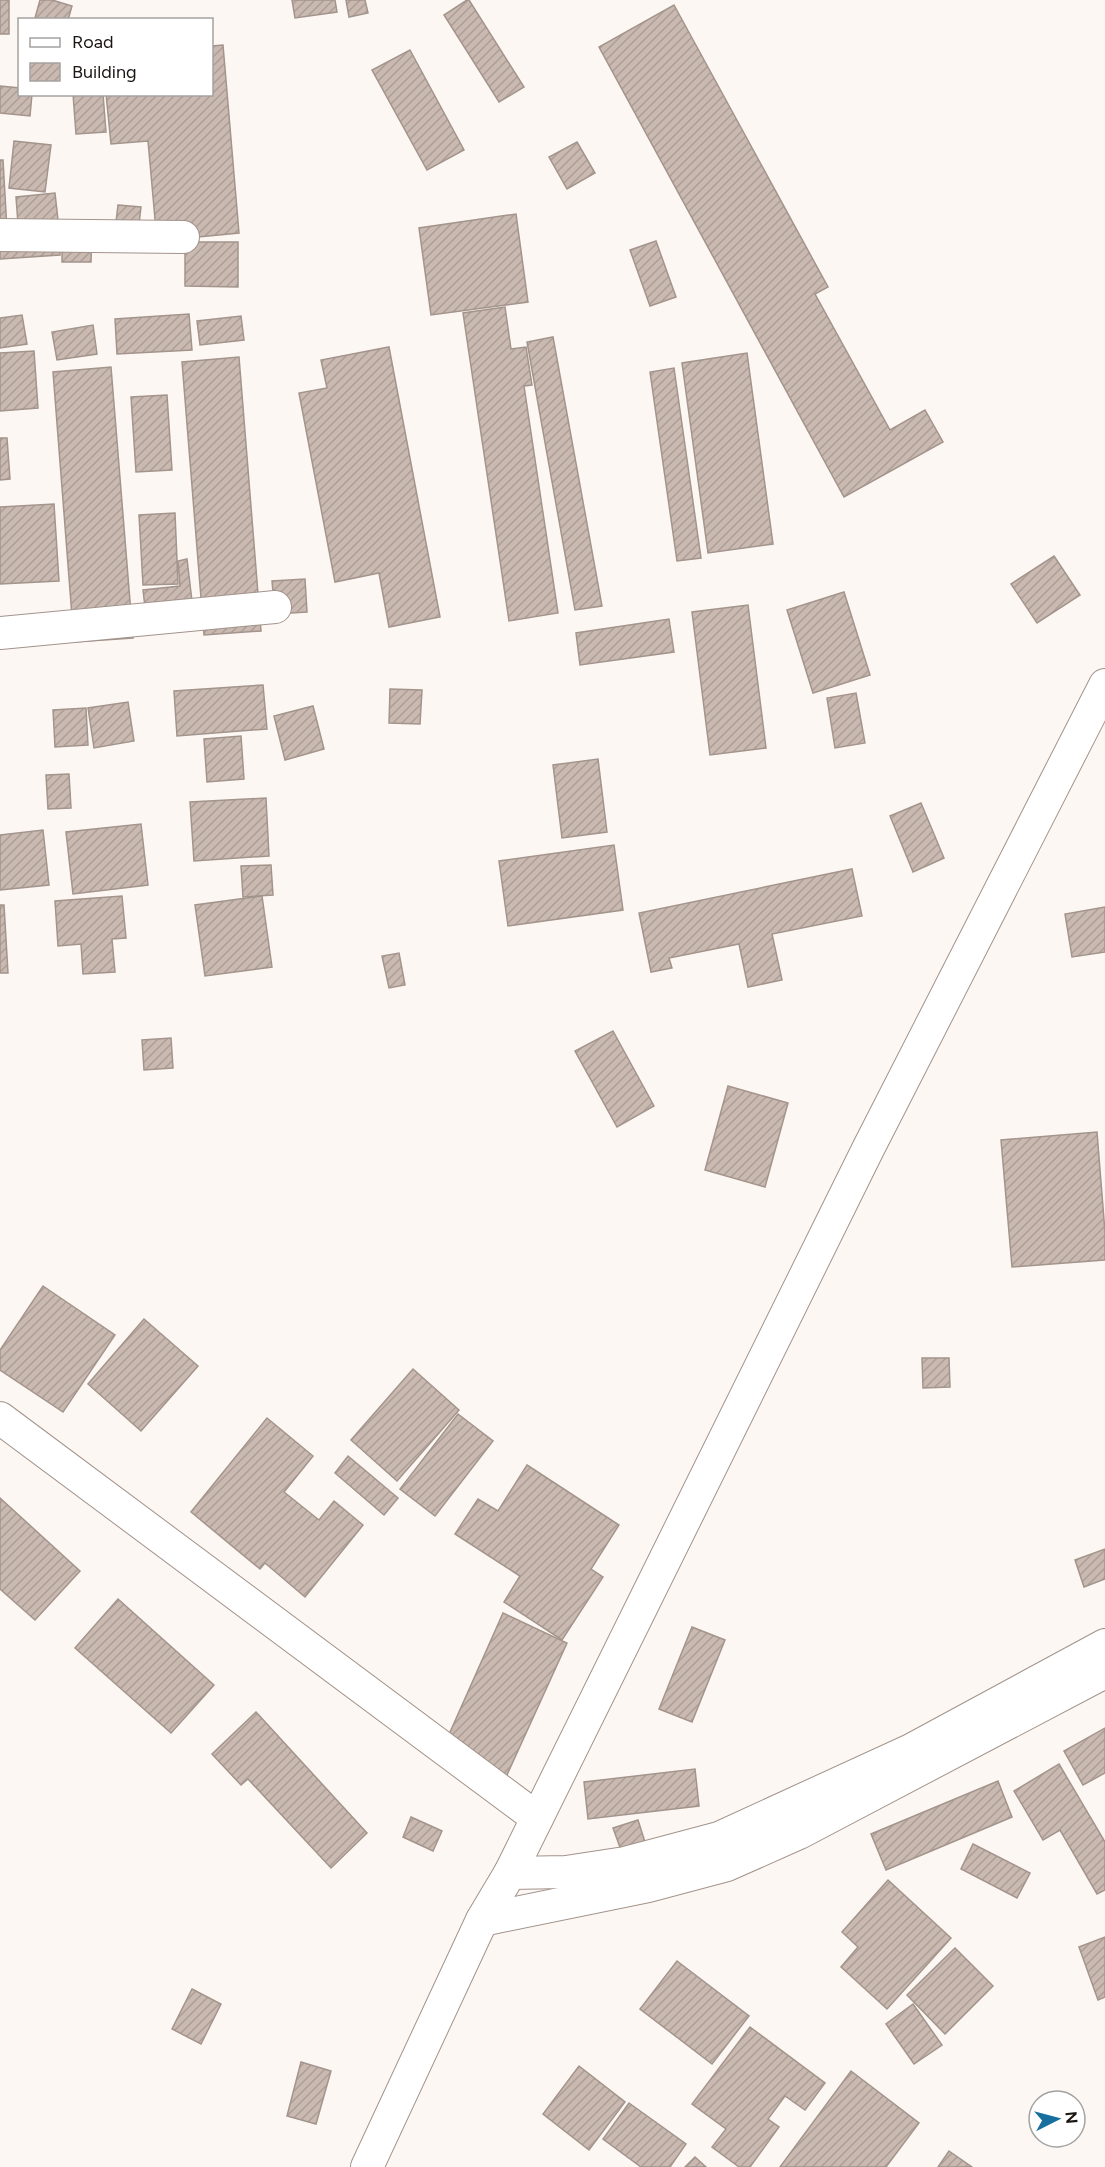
<svg xmlns="http://www.w3.org/2000/svg" width="1105" height="2167" viewBox="0 0 1105 2167" font-family="Figtree,sans-serif">
	<defs>
		<pattern id="building-hatch" width="6" height="6" patternUnits="userSpaceOnUse" patternTransform="scale(1.5)"><rect width="6" height="6" fill="#c9b9b1"/><path d="M-1 1l2-2M0 6l6-6M5 7l2-2" fill="none" stroke="#ac9e97"/></pattern>
	</defs>
	<rect width="100%" height="100%" fill="#fdf7f3"/>
	<g fill="url(#building-hatch)" stroke="#a3948c" stroke-width="1.5">
		<rect x="0" y="0" width="9" height="34"/>
		<path d="M40,0h12l20,6 -4,14 -33,-2z"/>
		<path d="M292,0h43l2,12 -42,6z"/>
		<path d="M346,0h19l3,13 -19,4z"/>
		<path d="M467,0h2l55,87 -25,15 -55,-87z"/>
		<path d="M674,5l154,282 -13,7 75,136 35,-20 18,32 -99,55 -245,-450z"/>
		<path d="M223,45l16,188 -82,8 -9,-100 -37,3 -5,-50h106v-48z"/>
		<path d="M410,50l54,100 -37,20 -55,-100z"/>
		<path d="M0,86l20,2v6h12l-2,22 -30,-3z"/>
		<path d="M73,94h30l3,38 -30,2z"/>
		<path d="M14,141l37,4 -6,47 -36,-4z"/>
		<path d="M577,142l18,31 -28,16 -18,-32z"/>
		<path d="M0,160h3l4,70 51,-4 2,29 -60,4z"/>
		<path d="M55,193l3,27 -40,4 -2,-27z"/>
		<path d="M118,205l23,2 -3,25 -23,-2z"/>
		<path d="M516,214l12,88 -97,13 -12,-87z"/>
		<path d="M62,221l30,1 -1,40h-29z"/>
		<path d="M656,241l20,56 -26,9 -20,-56z"/>
		<path d="M185,242h53v45l-53,-1z"/>
		<path d="M505,307l6,42 15,-2 6,38 -8,1 34,227 -49,8 -46,-308z"/>
		<path d="M189,314l3,36 -75,4 -2,-35z"/>
		<path d="M22,315l5,29 -27,4v-30z"/>
		<path d="M241,316l3,24 -44,5 -3,-24z"/>
		<path d="M93,325l4,29 -40,6 -5,-28z"/>
		<path d="M553,337l49,269 -27,4 -48,-268z"/>
		<path d="M389,347l51,270 -51,10 -10,-54 -44,9 -36,-189 28,-5 -6,-28z"/>
		<path d="M34,351l4,57 -38,3v-58z"/>
		<path d="M747,353l26,191 -65,9 -26,-190z"/>
		<path d="M239,357l22,274 -57,4 -22,-273z"/>
		<path d="M111,367l22,271 -59,4 -21,-270z"/>
		<path d="M674,368l27,190 -24,3 -27,-189z"/>
		<path d="M167,395l5,75 -36,2 -5,-75z"/>
		<path d="M0,438h7l3,41 -10,1z"/>
		<path d="M54,504l5,77 -59,3v-77z"/>
		<path d="M175,513l3,71 -35,1 -4,-70z"/>
		<path d="M1054,556l26,39 -43,28 -26,-39z"/>
		<path d="M187,559l5,42 -47,6 -2,-17 37,-4 -2,-25z"/>
		<path d="M305,579l2,33 -32,2 -3,-33z"/>
		<path d="M844,592l26,83 -57,18 -26,-83z"/>
		<path d="M748,605l18,143 -56,7 -18,-143z"/>
		<path d="M669,619l5,33 -94,13 -4,-32z"/>
		<path d="M263,685l4,44 -90,7 -3,-45z"/>
		<path d="M390,689l32,1 -2,34 -31,-1z"/>
		<path d="M856,693l9,50 -30,5 -8,-50z"/>
		<path d="M128,702l6,39 -40,7 -6,-40z"/>
		<path d="M313,706l11,43 -39,11 -11,-44z"/>
		<path d="M86,708l2,37 -33,2 -2,-37z"/>
		<path d="M241,736l3,43 -37,3 -3,-43z"/>
		<path d="M598,759l9,73 -45,6 -9,-73z"/>
		<path d="M69,774l2,34 -23,1 -2,-34z"/>
		<path d="M266,798l3,58 -75,5 -4,-59z"/>
		<path d="M921,803l23,55 -31,14 -23,-56z"/>
		<path d="M141,824l7,61 -75,9 -7,-62z"/>
		<path d="M43,830l6,55 -49,5v-55z"/>
		<path d="M614,845l9,65 -115,16 -9,-65z"/>
		<path d="M271,865l2,30 -30,2 -2,-31z"/>
		<path d="M852,869l10,47 -90,18 10,46 -34,7 -9,-43 -70,14 3,10 -21,4 -12,-59z"/>
		<path d="M122,896l4,42 -14,1 3,33 -32,2 -2,-30 -23,2 -3,-45z"/>
		<path d="M262,896l10,71 -67,9 -10,-71z"/>
		<path d="M0,905h4l4,68h-8z"/>
		<path d="M1105,907v45l-33,5 -7,-43z"/>
		<path d="M399,953l6,32 -16,3 -7,-32z"/>
		<path d="M613,1031l41,75 -37,21 -42,-76z"/>
		<path d="M171,1038l2,30 -29,2 -2,-30z"/>
		<path d="M728,1086l60,17 -23,84 -60,-17z"/>
		<path d="M1097,1132l8,100v28l-93,7 -11,-127z"/>
		<path d="M43,1286l72,49 -52,77 -63,-42v-20z"/>
		<path d="M144,1319l54,47 -57,65 -53,-47z"/>
		<path d="M922,1358h27l1,29 -27,1z"/>
		<path d="M413,1369l46,41 -62,71 -46,-41z"/>
		<path d="M458,1414l35,27 -58,75 -35,-27z"/>
		<path d="M267,1418l46,38 -29,36 35,28 15,-19 29,24 -58,72 -40,-34 -5,6 -69,-57z"/>
		<path d="M348,1456l50,42 -14,17 -49,-42z"/>
		<path d="M527,1465l92,60 -28,44 12,8 -41,63 -58,-38 16,-26 -65,-42 23,-35 20,12z"/>
		<path d="M0,1498l80,73 -45,49 -35,-31z"/>
		<path d="M1105,1549v30l-21,8 -9,-27z"/>
		<path d="M118,1599l96,86 -43,48 -96,-85z"/>
		<path d="M503,1613l64,30 -65,143 -63,-29z"/>
		<path d="M692,1627l33,13 -33,82 -33,-13z"/>
		<path d="M256,1712l111,121 -36,35 -83,-89 -7,6 -29,-31z"/>
		<path d="M1105,1728v45l-22,12 -19,-34z"/>
		<path d="M1059,1764l46,78v48l-8,4 -37,-64 -17,10 -29,-49z"/>
		<path d="M695,1769l4,37 -111,13 -4,-37z"/>
		<path d="M998,1781l14,36 -126,53 -15,-36z"/>
		<path d="M411,1817l31,14 -9,20 -30,-14z"/>
		<path d="M638,1820l7,22 -24,8 -8,-22z"/>
		<path d="M973,1844l57,29 -13,25 -56,-29z"/>
		<path d="M888,1880l63,58 -64,71 -46,-42 17,-20 -16,-15z"/>
		<path d="M1105,1937v60l-7,3 -19,-53z"/>
		<path d="M955,1948l38,38 -48,48 -38,-39z"/>
		<path d="M677,1961l72,55 -37,48 -72,-55z"/>
		<path d="M192,1989l29,15 -20,40 -29,-15z"/>
		<path d="M913,2004l29,41 -28,19 -28,-40z"/>
		<path d="M750,2027l75,56 -20,27 -20,-14 -17,23 11,8 -29,40h-11l-27,-20 14,-18 -34,-25z"/>
		<path d="M301,2062l30,9 -15,53 -29,-8z"/>
		<path d="M579,2066l46,36 -36,48 -46,-36z"/>
		<path d="M851,2071l68,52 -33,44h-106z"/>
		<path d="M629,2103l57,41 -16,23h-29l-38,-28z"/>
		<path d="M949,2151l23,16h-34z"/>
		<path d="M695,2157l11,10h-21z"/>
	</g>
	<g fill="none" stroke-linecap="round" stroke-linejoin="round">
		<g stroke="#a2938b" stroke-width="34">
			<g id="minor">
				<path d="M0,235l183,2"/>
				<path d="M0,633l275,-26"/>
				<path d="M0,1418l537,400"/>
				<path d="M510,1873l56,-1 59,-9 94,-25 192,-88 194,-105"/>
				<path d="M482,1920l166,-34 79,-21 72,-32 306,-161"/>
				<path d="M367,2167l115,-247 28,-47 358,-724 237,-464"/>
			</g>
		</g>
		<use href="#minor" stroke="#fff" stroke-width="32"/>
	</g>
	<rect x="18" y="18" width="195" height="78" fill="#ffffff" stroke="#a4a2a1" stroke-width="1.5"/>
	<rect x="30" y="38" width="30" height="9" fill="#ffffff" stroke="#a4a2a1" stroke-width="1.5"/>
	<text x="72" y="48" font-size="18" fill="#1b1613">Road</text>
	<rect x="30" y="63" width="30" height="18" fill="url(#building-hatch)" stroke="#a4a2a1" stroke-width="1.5"/>
	<text x="72" y="78" font-size="18" fill="#1b1613">Building</text>
	<g transform="translate(1057 2119) rotate(84)"><circle r="28" fill="#ffffff" stroke="#a4a2a1" stroke-width="1.5"/>
	<path d="M0-4.5L10 22L0 15L-10 22Z" fill="#166f9f"/>
	<text y="-9" font-size="16" font-weight="bold" text-anchor="middle" fill="#1b1613">N</text>
	</g>
</svg>
